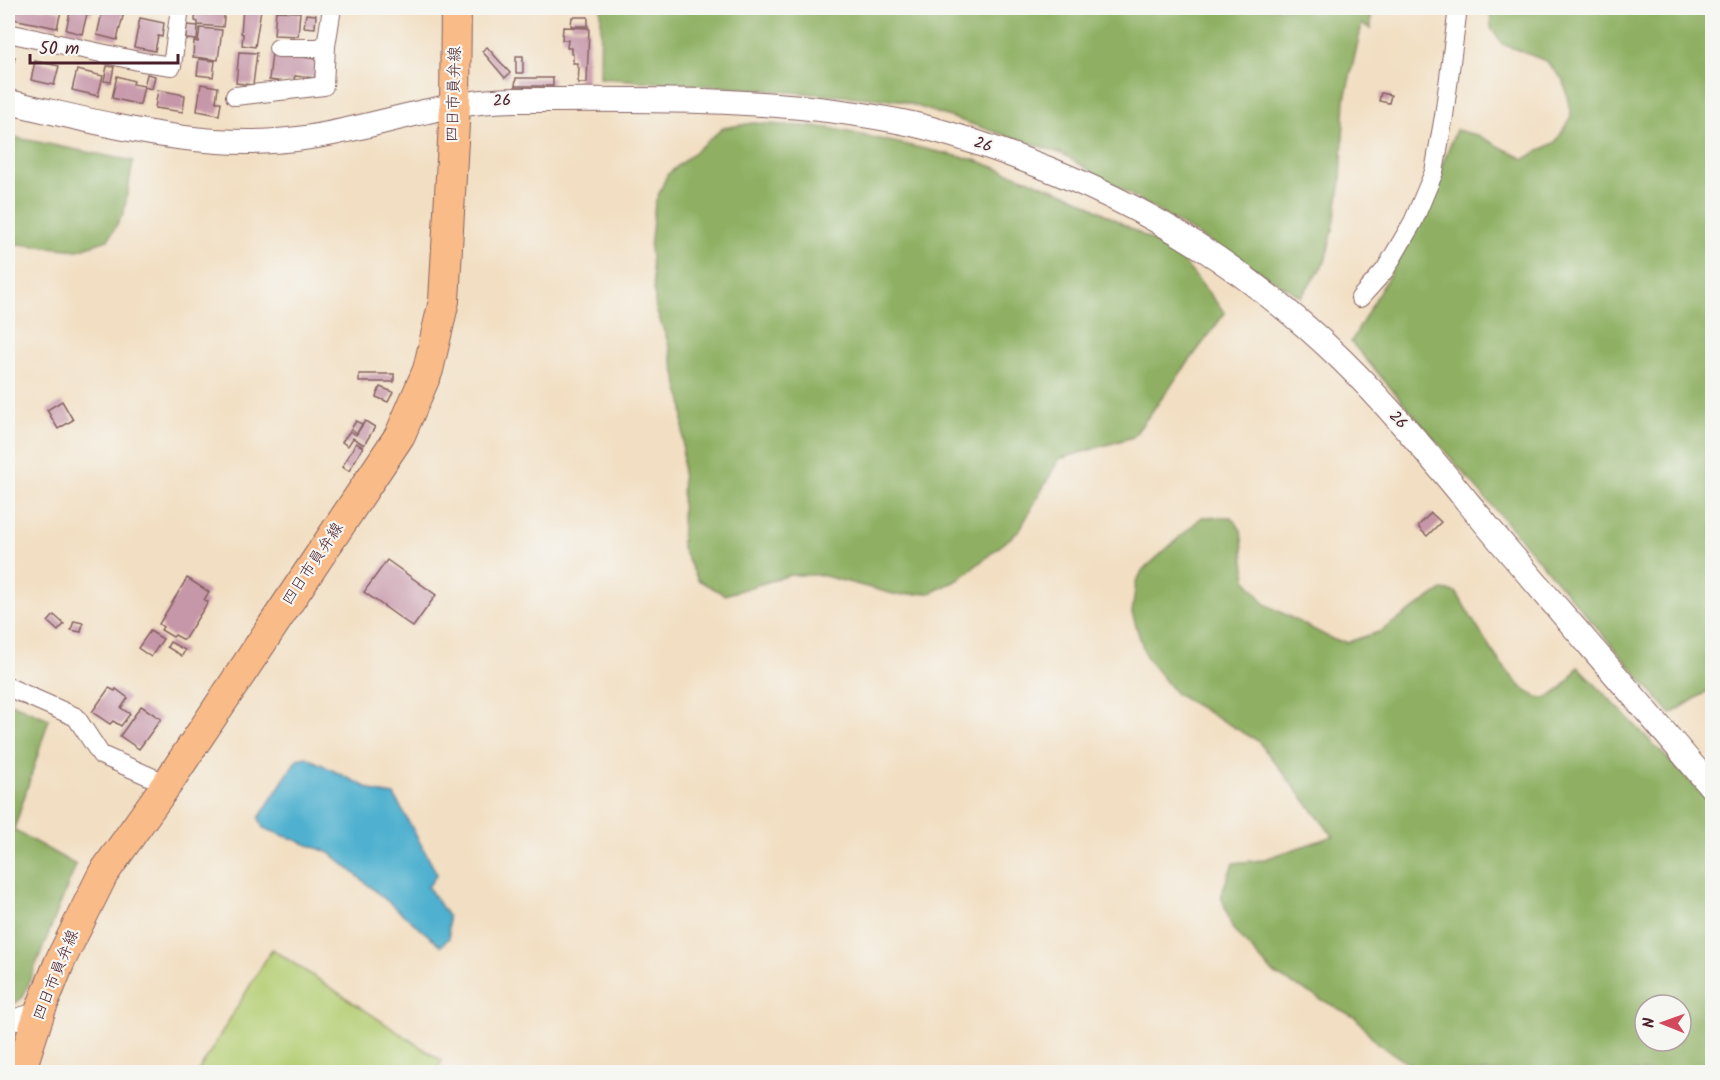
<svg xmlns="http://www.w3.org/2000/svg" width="1720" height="1080" viewBox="0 0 1720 1080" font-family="Kalam,'Klee One',sans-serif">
	<rect width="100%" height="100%" fill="#f6f6f2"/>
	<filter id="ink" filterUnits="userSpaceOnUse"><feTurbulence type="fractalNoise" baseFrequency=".0167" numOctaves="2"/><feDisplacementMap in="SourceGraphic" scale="12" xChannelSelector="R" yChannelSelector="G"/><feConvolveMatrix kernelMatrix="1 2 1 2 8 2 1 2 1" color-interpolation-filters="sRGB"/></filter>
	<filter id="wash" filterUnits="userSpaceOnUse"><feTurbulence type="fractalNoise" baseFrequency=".008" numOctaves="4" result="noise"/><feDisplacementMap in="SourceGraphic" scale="24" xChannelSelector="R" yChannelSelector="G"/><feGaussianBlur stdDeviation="1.35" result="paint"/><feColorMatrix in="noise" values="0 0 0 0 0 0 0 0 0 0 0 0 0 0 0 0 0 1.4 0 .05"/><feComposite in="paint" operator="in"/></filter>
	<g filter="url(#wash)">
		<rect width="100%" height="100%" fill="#f2dfc3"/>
		<path fill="#b4cd72" stroke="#7f764e" stroke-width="1.5" d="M272,949l170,112 -6,11h-238z"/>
		<g fill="#8fb064" stroke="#6c6848" stroke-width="1.5" fill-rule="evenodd">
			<path d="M601,8h770v21l-9,-5 -17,75 -4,82 -8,49 -8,32 -24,35 -238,-143 -165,-54 -298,-22z"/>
			<path d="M1490,8h222v680l-41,26 -320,-372 68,-119 37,-93 21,5 47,24 32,-17 15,-26 -7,-35 -18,-20 -44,-17 -11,-16z"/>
			<path d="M753,123l77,5 145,32 100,37 103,58 47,58 -92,124 -74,22 -40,72 -61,49 -28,13 -33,2 -76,-20h-31l-65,20 -27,-15 -16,-32 1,-142 -16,-67 -11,-29 -6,-62 5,-45 12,-28 56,-47z"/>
			<path d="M8,136l125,25 -9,51 -16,28 -30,10 -70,-7z"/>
			<path d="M1202,517h29l10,13 5,49 19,25 69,36 14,2 31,-10 63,-42 14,2c14,22 60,109 88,106 15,-2 26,-20 34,-31l134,137v268h-291l-44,-29 -21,-25 -82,-44 -42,-46 -11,-33 12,-32 29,-3 71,-24 -75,-95 -82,-47 -30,-37 -14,-44 4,-30 6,-12zM1645,1005h36v36h-36z"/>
			<path d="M8,702l41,17 -35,111 62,35 -53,132 -15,12z"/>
		</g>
		<path fill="#50b1cf" stroke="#4d687d" stroke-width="1.5" d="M306,757l70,35 18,3 43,79 -9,13 20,29 1,22 -8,8 -111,-93 -67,-25 -4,-10 38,-59z"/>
		<g id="blocks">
			<g fill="#c696a9">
				<path d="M8,8h44v1l9,2 -4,17 -49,-10z"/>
				<path d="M71,8h22l-2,7 -4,-1 -5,20 -16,-4z"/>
				<path d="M103,8h22l-8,32 -20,-5z"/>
				<path d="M196,8h29l-2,19 -25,-2v-3l-3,-1z"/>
				<path d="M243,8l18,1 -6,38 -13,-2 1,-11 -2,-1z"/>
				<path d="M276,11l24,1 -2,24 -24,-1z"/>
				<path d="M306,14l10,1 -1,13 -11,-1z"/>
				<path d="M572,17h16v9h-17z"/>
				<path d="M140,18l24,5 -2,14 -4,-1 -3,15 -21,-4z"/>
				<path d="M187,25l11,1 -1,14 -11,-1z"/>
				<path d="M563,27l26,1 -2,55h-9l1,-15 -2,-1v-4h-4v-9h-2v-6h-4l1,-8h-6z"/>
				<path d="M200,28l22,2 -4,30 -25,-3 1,-16 4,1z"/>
				<path d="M487,47l23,26 -5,5 -23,-27z"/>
				<path d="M239,52l18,1 -4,32 -17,-2z"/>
				<path d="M272,53l45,6 -2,19 -20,-2 -2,7 -24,-3z"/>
				<path d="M8,56l7,1 -5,19 -2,-1z"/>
				<rect x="516" y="56" width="7" height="17"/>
				<path d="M199,59l16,2 -2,16 -16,-2z"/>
				<path d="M35,61l24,5 -5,19 -23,-5z"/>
				<path d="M107,66l7,1 -3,15 -7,-1z"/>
				<path d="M77,70l26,6 -5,20 -26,-6z"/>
				<path d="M147,74l8,2 -3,13 -8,-2z"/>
				<path d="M117,76l17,5 -1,3 11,2 -4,19 -28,-7z"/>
				<path d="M516,78h37v8h-38z"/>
				<path d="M201,84l17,3 -2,15h5l-2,13 -22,-4z"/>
				<path d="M158,90l27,5 -2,17 -28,-4z"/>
				<path d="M1381,93l10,2 -2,8 -10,-2z"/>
				<rect x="359" y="374" width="35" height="8"/>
				<path d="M380,387l13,5 -5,10 -12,-5z"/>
				<path d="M62,401l11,19 -15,9 -11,-19z"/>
				<path d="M356,421l6,3 -5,9 -6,-4z"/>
				<path d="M365,421l10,6 -11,18 -11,-7 -5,8 -6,-4 8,-11 6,4z"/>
				<path d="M356,443l7,4 -14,24 -7,-4z"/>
				<path d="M1431,513l10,9 -14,14 -8,-8v-3z"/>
				<path d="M387,560l49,35 -23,32 -49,-35z"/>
				<path d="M187,578l22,14 -5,8 4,2 -24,38 -9,-5 -2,2 -12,-7 2,-3 -4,-3z"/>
				<path d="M54,615l10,9 -6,7 -10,-9z"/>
				<path d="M74,621l9,2 -2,9 -10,-2z"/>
				<path d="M150,631l13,8 -12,18 -13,-9z"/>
				<path d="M170,642l15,8 -3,6 -15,-9z"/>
				<path d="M109,688l6,3 1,-2 12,9 -7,10 9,6 -9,12 -8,-5 -3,3 -18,-12z"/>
				<path d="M141,706l20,13 -22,30 -19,-13z"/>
			</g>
		</g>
	</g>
	<g filter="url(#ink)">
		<use href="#blocks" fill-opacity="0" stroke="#856260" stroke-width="1.5"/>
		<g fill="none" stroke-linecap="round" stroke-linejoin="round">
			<g stroke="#856260" stroke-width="20">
				<g id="minor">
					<path d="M8,33l135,29 29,4 8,-58"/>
					<path d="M278,48h38l10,-2"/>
					<path d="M235,96l89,-10 2,-40 6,-38"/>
					<path d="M1360,298l25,-28 28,-48 21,-50 10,-56 14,-108"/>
					<path d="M8,687l68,30 25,38 66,29"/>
					<path d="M8,1025l11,-8 21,-6"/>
				</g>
			</g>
			<g stroke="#856260" stroke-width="26">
				<path id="tertiary" d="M8,102c100,22 200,52 303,35 69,-11 134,-37 205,-37 132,0 266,-4 396,24 39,9 76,22 113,36 122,45 224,110 317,200 59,58 110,124 163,187 69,81 139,160 207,241"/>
			</g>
			<g stroke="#856260" stroke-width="32">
				<path id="primary" d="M20,1072l20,-61 20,-50 43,-87 64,-90 233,-349 28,-65 16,-69 11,-196 1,-97"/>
			</g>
			<use href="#minor" stroke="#fff" stroke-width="18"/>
			<use href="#tertiary" stroke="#fff" stroke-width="24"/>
			<use href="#primary" stroke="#f9bc89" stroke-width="30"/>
		</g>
	</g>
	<g text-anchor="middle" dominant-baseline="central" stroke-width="4.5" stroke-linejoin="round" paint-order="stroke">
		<g font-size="16" fill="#4a1f2b" stroke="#f6f6f2">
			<text transform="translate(454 94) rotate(-88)">四日市員弁線</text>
			<text transform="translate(502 101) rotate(-3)">26</text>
			<text transform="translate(983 145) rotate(19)">26</text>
			<text transform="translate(1398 420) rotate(47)">26</text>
			<text transform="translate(313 564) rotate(-56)">四日市員弁線</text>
			<text transform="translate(56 975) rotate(-68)">四日市員弁線</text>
		</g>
	</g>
	<rect width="1720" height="1080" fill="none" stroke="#f6f6f2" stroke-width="30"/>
	<g transform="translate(1663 1023) rotate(271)"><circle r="28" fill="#f6f6f2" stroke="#b1a0a2" stroke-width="1.5"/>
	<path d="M0-4.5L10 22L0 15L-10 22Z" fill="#d1495b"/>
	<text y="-9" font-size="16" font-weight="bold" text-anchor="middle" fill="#4a1f2b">N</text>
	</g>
	<path d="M30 54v9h148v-9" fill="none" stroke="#4a1f2b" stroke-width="3"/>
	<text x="39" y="54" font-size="18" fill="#4a1f2b" stroke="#f6f6f2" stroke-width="4.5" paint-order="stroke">50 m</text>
</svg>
